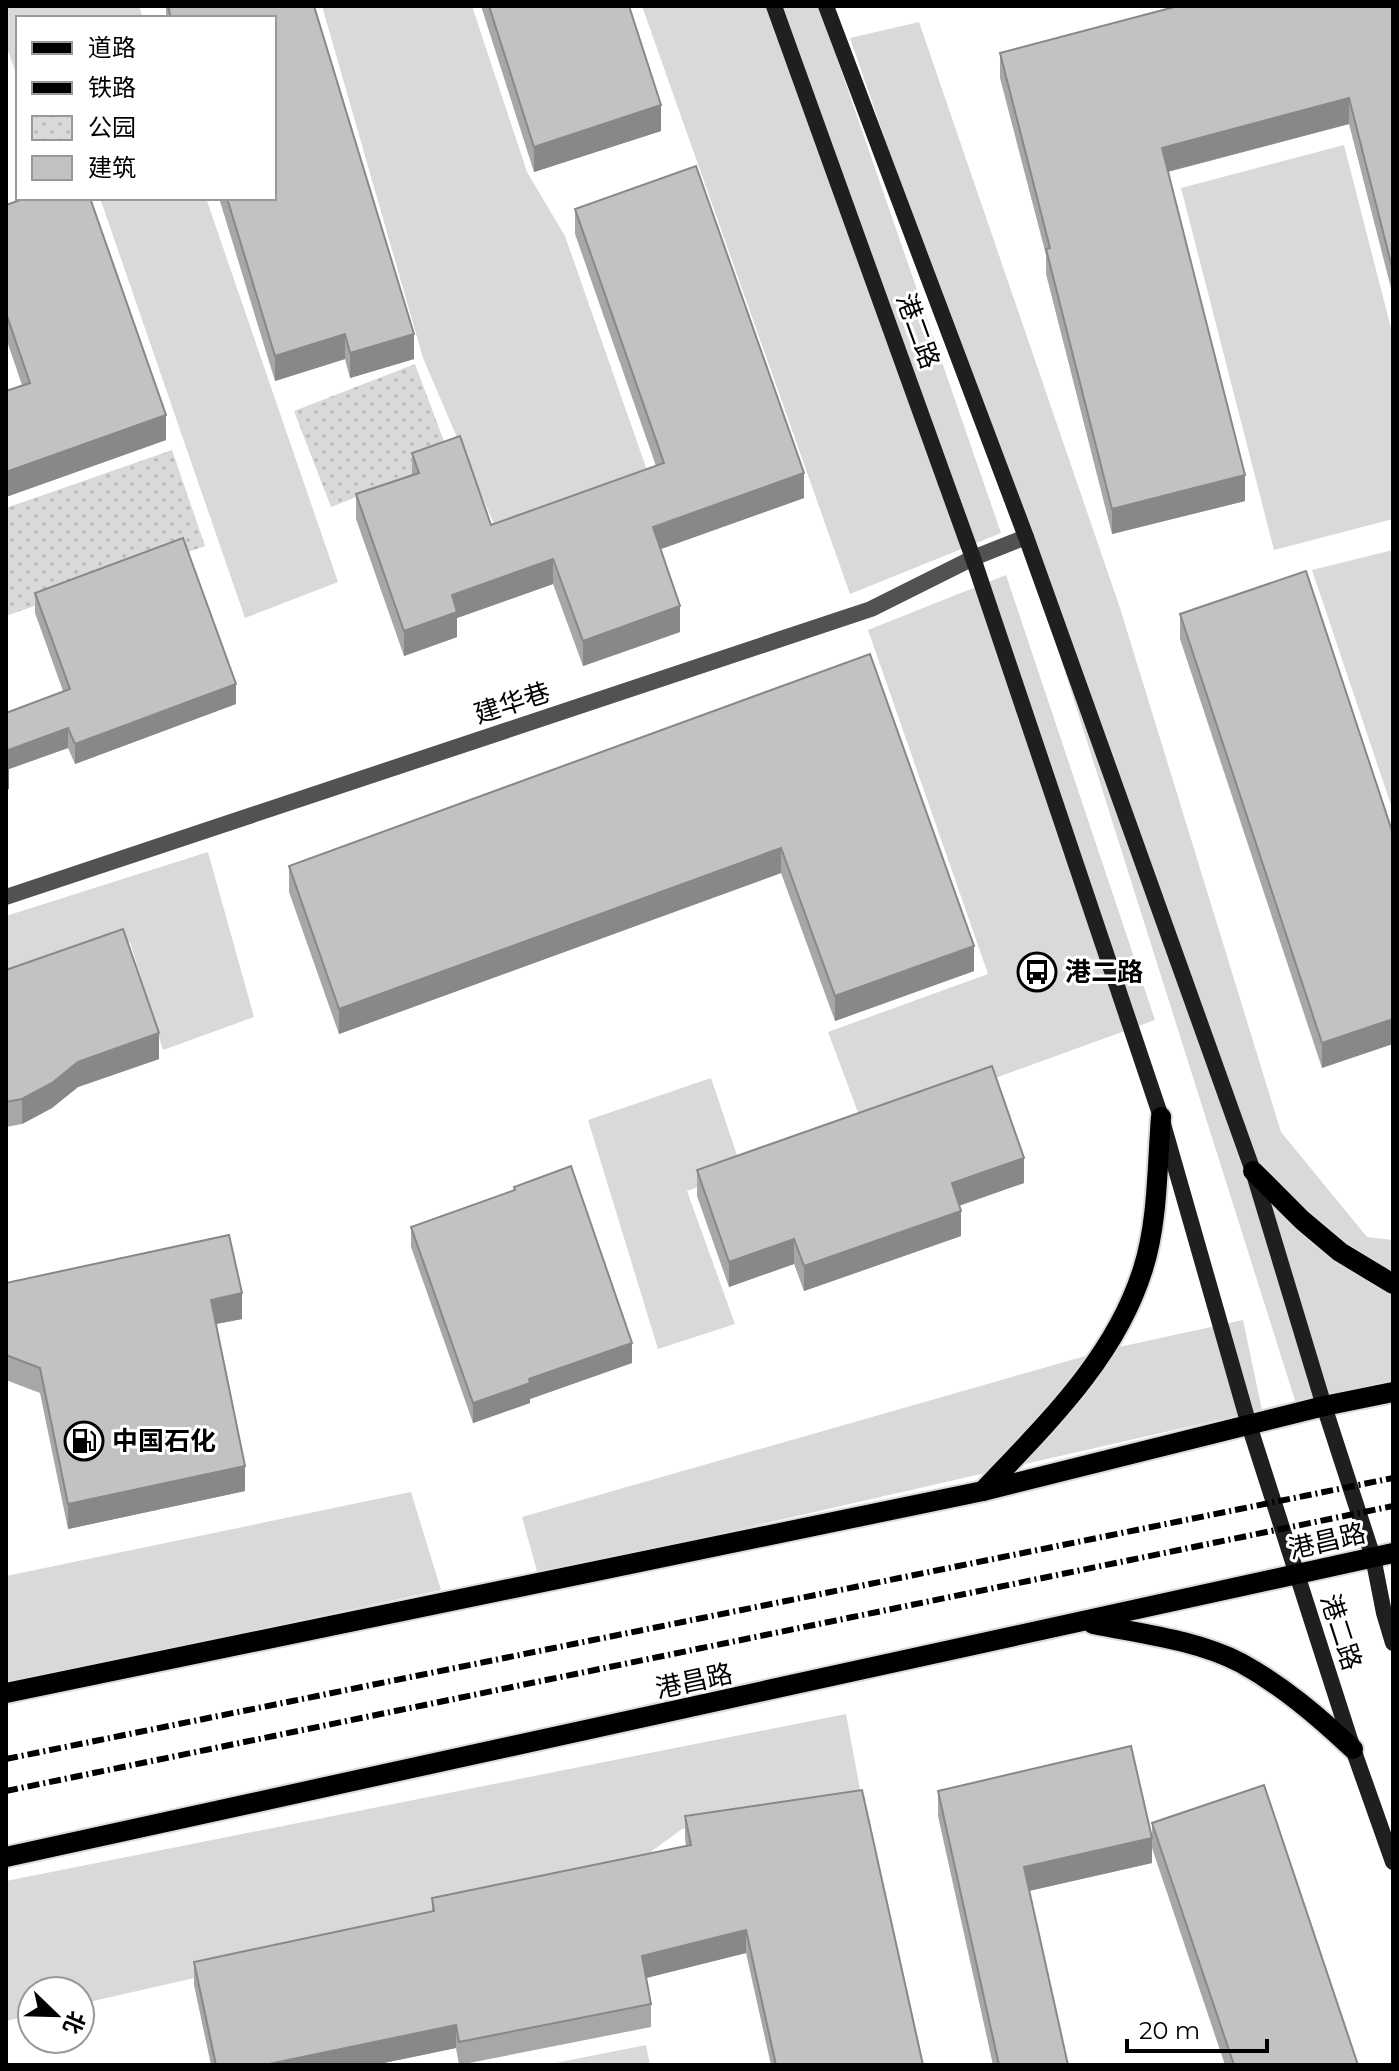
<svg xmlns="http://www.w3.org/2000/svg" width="1399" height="2071" viewBox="0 0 1399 2071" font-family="Montserrat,'Noto Sans SC',sans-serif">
	<defs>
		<pattern id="park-dots" width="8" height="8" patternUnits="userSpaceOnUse" patternTransform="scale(2)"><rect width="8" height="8" fill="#d9d9d9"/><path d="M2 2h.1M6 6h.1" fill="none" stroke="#b8b8b8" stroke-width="1.8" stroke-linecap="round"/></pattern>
	</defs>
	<rect width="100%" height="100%" fill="#fff"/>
	<g fill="#d9d9d9">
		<path d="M6,6h133l4,12h-125v61l-12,-34z"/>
		<path d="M322,6h150l55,166 38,64 84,240 -152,55 -74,-173z"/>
		<path d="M642,6h177l182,527 -151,61z"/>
		<path d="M919,22l201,586 161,524 86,105 26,3v152l-95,18 -273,-865 -175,-507z"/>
		<path d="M1344,145l49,191v183l-119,31 -93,-362z"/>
		<path d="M100,198h106l132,384 -93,36z"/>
		<path d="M1393,550v261l-81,-241z"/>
		<path d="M1006,575l149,445 -292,106 -35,-94 160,-58 -120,-344z"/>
		<path d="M208,852l46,165 -91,33 -33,-108 -124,42v-68z"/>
		<path d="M711,1078l31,92 -55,21 48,133 -77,25 -70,-229z"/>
		<path d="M1243,1320l19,90 -724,165 -16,-58 588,-168z"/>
		<path d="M411,1492l30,98 -435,93v-107z"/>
		<path d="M846,1714l16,86 -180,29 -59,43 -248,65 -295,67v-13h-48v24l-26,6v-140z"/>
		<path d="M646,2045l4,20h-105z"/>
	</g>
	<g fill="url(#park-dots)">
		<path d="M415,364l36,96 -120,47 -37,-96z"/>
		<path d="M172,450l33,96 -199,70v-108z"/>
	</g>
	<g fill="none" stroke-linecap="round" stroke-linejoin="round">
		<g stroke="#dbdbdb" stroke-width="24">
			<g id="primary">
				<path d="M1253,1171l49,49 38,32 53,32"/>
				<path d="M983,1491c62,-66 132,-132 160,-222 15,-47 14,-102 18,-152"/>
				<path d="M1093,1624c49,10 104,16 148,39 42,23 78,54 112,86"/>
				<path d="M6,1693l977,-202 341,-85 69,-14"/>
				<path d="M6,1857l1387,-304"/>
			</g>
		</g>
		<path stroke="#525252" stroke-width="16" d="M6,897l865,-288 102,-51 53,-21"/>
		<g stroke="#1f1f1f" stroke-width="16">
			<path d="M774,6l199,552 188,559 88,308 104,324 40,113"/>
			<path d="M826,6l200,531 227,634 71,235 49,151 11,56 9,30"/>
		</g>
		<use href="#primary" stroke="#000" stroke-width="20"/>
		<g stroke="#000" stroke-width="6" stroke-dasharray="12 4 2 4" stroke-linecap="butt">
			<path d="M6,1759l1387,-281"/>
			<path d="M6,1791l1387,-285"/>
		</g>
	</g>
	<g fill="#a7a7a7">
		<path d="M166,6h148l100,353 -64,19 -5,-19 -70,22 -56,-183h55v-180h-108z"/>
		<path d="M481,6h148l32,125 -127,41z"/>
		<path d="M1393,6v290l-44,-172 -181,48 77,329 -133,33 -66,-260v-19l-46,-177v-25z"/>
		<path d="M6,205l160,235 -160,57v-106l16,-6 -16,-47z"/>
		<path d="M575,209l229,289 -144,51 20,83 -97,34 -30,-82 -96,34v19l-53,19 -48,-137v-25l56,-19v-22l79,72 165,-59 -81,-232z"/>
		<path d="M35,593l201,111 -161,60 -7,-16 -59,21v20l-3,-76 57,-22 -28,-78z"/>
		<path d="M1180,614l213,220 -71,234 -142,-429z"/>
		<path d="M870,654l104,317 -139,50 -54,-148 -442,161 -50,-142v-26z"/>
		<path d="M6,970l153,89 -81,28 -26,21 -30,16 -16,3z"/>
		<path d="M697,1170l327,13 -65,23 2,30 -157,55 -10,-27 -65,23 -32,-91z"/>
		<path d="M514,1187l118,176 -102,36v4l-57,20 -62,-176v-20l103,-36z"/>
		<path d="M6,1283l236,36 -26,5 29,167 -177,38 -28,-136 -34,-13z"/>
		<path d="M938,1791l214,72 -123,28 39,174h-75l-55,-249z"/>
		<path d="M685,1816l238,249h-152l-25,-112 -100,25 5,26v23l-192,38 -3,-17 -82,17h-163l-17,-80v-23l238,-50v-14l254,-52 -1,-7z"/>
		<path d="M1152,1823l206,242h-133l-73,-217z"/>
	</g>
	<g fill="#888">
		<path d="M1349,98v26l-187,49v-25z"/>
		<path d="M661,105v26l-127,41v-25z"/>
		<path d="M345,334v25l-70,22v-25z"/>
		<path d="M414,334v25l-64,19v-25z"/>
		<path d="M166,415v25l-160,57v-25z"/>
		<path d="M804,473v25l-151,54v-25z"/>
		<path d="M1245,475v26l-133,33v-25z"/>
		<path d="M553,559v25l-96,34v19l-53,19v-25l48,-36z"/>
		<path d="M680,606v26l-97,34v-25z"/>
		<path d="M236,684v20l-161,60v-20z"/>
		<path d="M68,728v20l-59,21v20l-3,1v-39z"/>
		<path d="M781,848v25l-442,161v-25z"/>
		<path d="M974,946v25l-139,50v-25z"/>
		<path d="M1393,1019v25l-71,24v-25z"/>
		<path d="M159,1033v26l-81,28 -26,21 -30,16v-25l56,-37z"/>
		<path d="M1024,1158v25l-72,25v-25z"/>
		<path d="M961,1211v25l-157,55v-25z"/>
		<path d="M794,1239v25l-65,23v-25z"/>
		<path d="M242,1293v26l-31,6v-25z"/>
		<path d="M632,1343v20l-102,36v4l-57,20v-20l56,-24z"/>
		<path d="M245,1466v25l-177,38v-25z"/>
		<path d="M1152,1838v25l-128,29v-25z"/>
		<path d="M746,1930v23l-104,26v-23z"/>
		<path d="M456,2025v23l-82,17h-110z"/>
	</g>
	<g fill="#c2c2c2" stroke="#888" stroke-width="2">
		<path d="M168,6h146l100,328 -64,19 -5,-19 -70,22 -48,-158h47v-180h-103z"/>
		<path d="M489,6h140l32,99 -127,42z"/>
		<path d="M1178,6h215v265l-44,-173 -187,50 83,327 -133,34 -66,-260 4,-1 -50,-195z"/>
		<path d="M696,166l108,307 -151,54 27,79 -97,35 -30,-82 -101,36 5,17 -53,19 -48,-137 63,-21 -7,-20 48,-17 31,89 173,-62 -89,-254z"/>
		<path d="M26,198h64l76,217 -160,57v-81l24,-8 -24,-70v-108z"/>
		<path d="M183,538l53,146 -161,60 -7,-16 -62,23v-38l64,-24 -35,-96z"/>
		<path d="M1306,571l87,263v185l-71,24 -142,-429z"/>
		<path d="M870,654l104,292 -139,50 -54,-148 -442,161 -50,-143z"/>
		<path d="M123,929l36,104 -81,29 -26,21 -30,16 -16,3v-132z"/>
		<path d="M992,1066l32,92 -72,25 9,28 -157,55 -10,-27 -65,23 -32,-92z"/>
		<path d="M571,1166l61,177 -103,36 1,4 -57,20 -62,-176 104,-37 -1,-3z"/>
		<path d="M229,1235l13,58 -31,7 34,166 -177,38 -28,-136 -34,-13v-72z"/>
		<path d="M1131,1746l21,92 -128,29 44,198h-69l-61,-274z"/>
		<path d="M1264,1785l94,280h-124l-82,-242z"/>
		<path d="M862,1790l61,275h-147l-30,-135 -104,26 9,48 -192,38 -3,-17 -192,40h-48l-22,-103 240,-51 -2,-13 259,-53 -6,-29z"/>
	</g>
	<defs>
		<g id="bus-ring" transform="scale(2)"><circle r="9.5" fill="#fff" stroke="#000" stroke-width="1.5"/><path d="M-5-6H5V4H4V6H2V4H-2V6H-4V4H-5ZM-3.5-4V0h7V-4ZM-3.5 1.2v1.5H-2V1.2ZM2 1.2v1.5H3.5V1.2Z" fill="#000"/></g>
		<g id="fuel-ring" transform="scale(2)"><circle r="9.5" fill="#fff" stroke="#000" stroke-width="1.5"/><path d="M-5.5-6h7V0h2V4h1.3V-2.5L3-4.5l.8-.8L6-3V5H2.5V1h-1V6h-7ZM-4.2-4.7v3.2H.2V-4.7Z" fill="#000"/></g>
	</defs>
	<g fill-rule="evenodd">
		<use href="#bus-ring" x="1037" y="972"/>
		<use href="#fuel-ring" x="84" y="1441"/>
	</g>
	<g text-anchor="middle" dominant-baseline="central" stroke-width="6" stroke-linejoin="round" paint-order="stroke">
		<g font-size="26" fill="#000" stroke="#fff">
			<text transform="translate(918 331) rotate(70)">港二路</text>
			<text transform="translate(512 703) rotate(-18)">建华巷</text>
			<text transform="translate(1327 1541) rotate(-13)">港昌路</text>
			<text transform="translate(1341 1632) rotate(72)">港二路</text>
			<text transform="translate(694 1681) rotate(-12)">港昌路</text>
		</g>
		<g font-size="26" font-weight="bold" fill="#000" stroke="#fff" text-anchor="start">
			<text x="1065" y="972">港二路</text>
			<text x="112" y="1441">中国石化</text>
		</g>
	</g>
	<rect width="1399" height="2071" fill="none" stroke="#000000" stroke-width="16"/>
	<rect x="16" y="16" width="260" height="184" fill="#ffffff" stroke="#999999" stroke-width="2"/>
	<rect x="32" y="42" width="40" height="12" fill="#000000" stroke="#999999" stroke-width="2"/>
	<text x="88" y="56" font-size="24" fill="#000000">道路</text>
	<rect x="32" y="82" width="40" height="12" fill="#000000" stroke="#999999" stroke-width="2"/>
	<text x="88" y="96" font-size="24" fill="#000000">铁路</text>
	<rect x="32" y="116" width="40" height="24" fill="url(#park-dots)" stroke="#999999" stroke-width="2"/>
	<text x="88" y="136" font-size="24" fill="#000000">公园</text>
	<rect x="32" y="156" width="40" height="24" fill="#c2c2c2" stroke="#999999" stroke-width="2"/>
	<text x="88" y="176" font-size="24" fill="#000000">建筑</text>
	<g transform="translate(56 2015) rotate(113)"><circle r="38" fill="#ffffff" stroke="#999999" stroke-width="2"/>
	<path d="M0-6L14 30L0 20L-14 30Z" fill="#000000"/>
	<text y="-12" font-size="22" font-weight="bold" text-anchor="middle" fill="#000000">北</text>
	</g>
	<path d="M1127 2039v12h140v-12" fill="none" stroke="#000000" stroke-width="4"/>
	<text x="1139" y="2039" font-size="24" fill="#000000" stroke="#ffffff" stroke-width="6" paint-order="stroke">20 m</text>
</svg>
